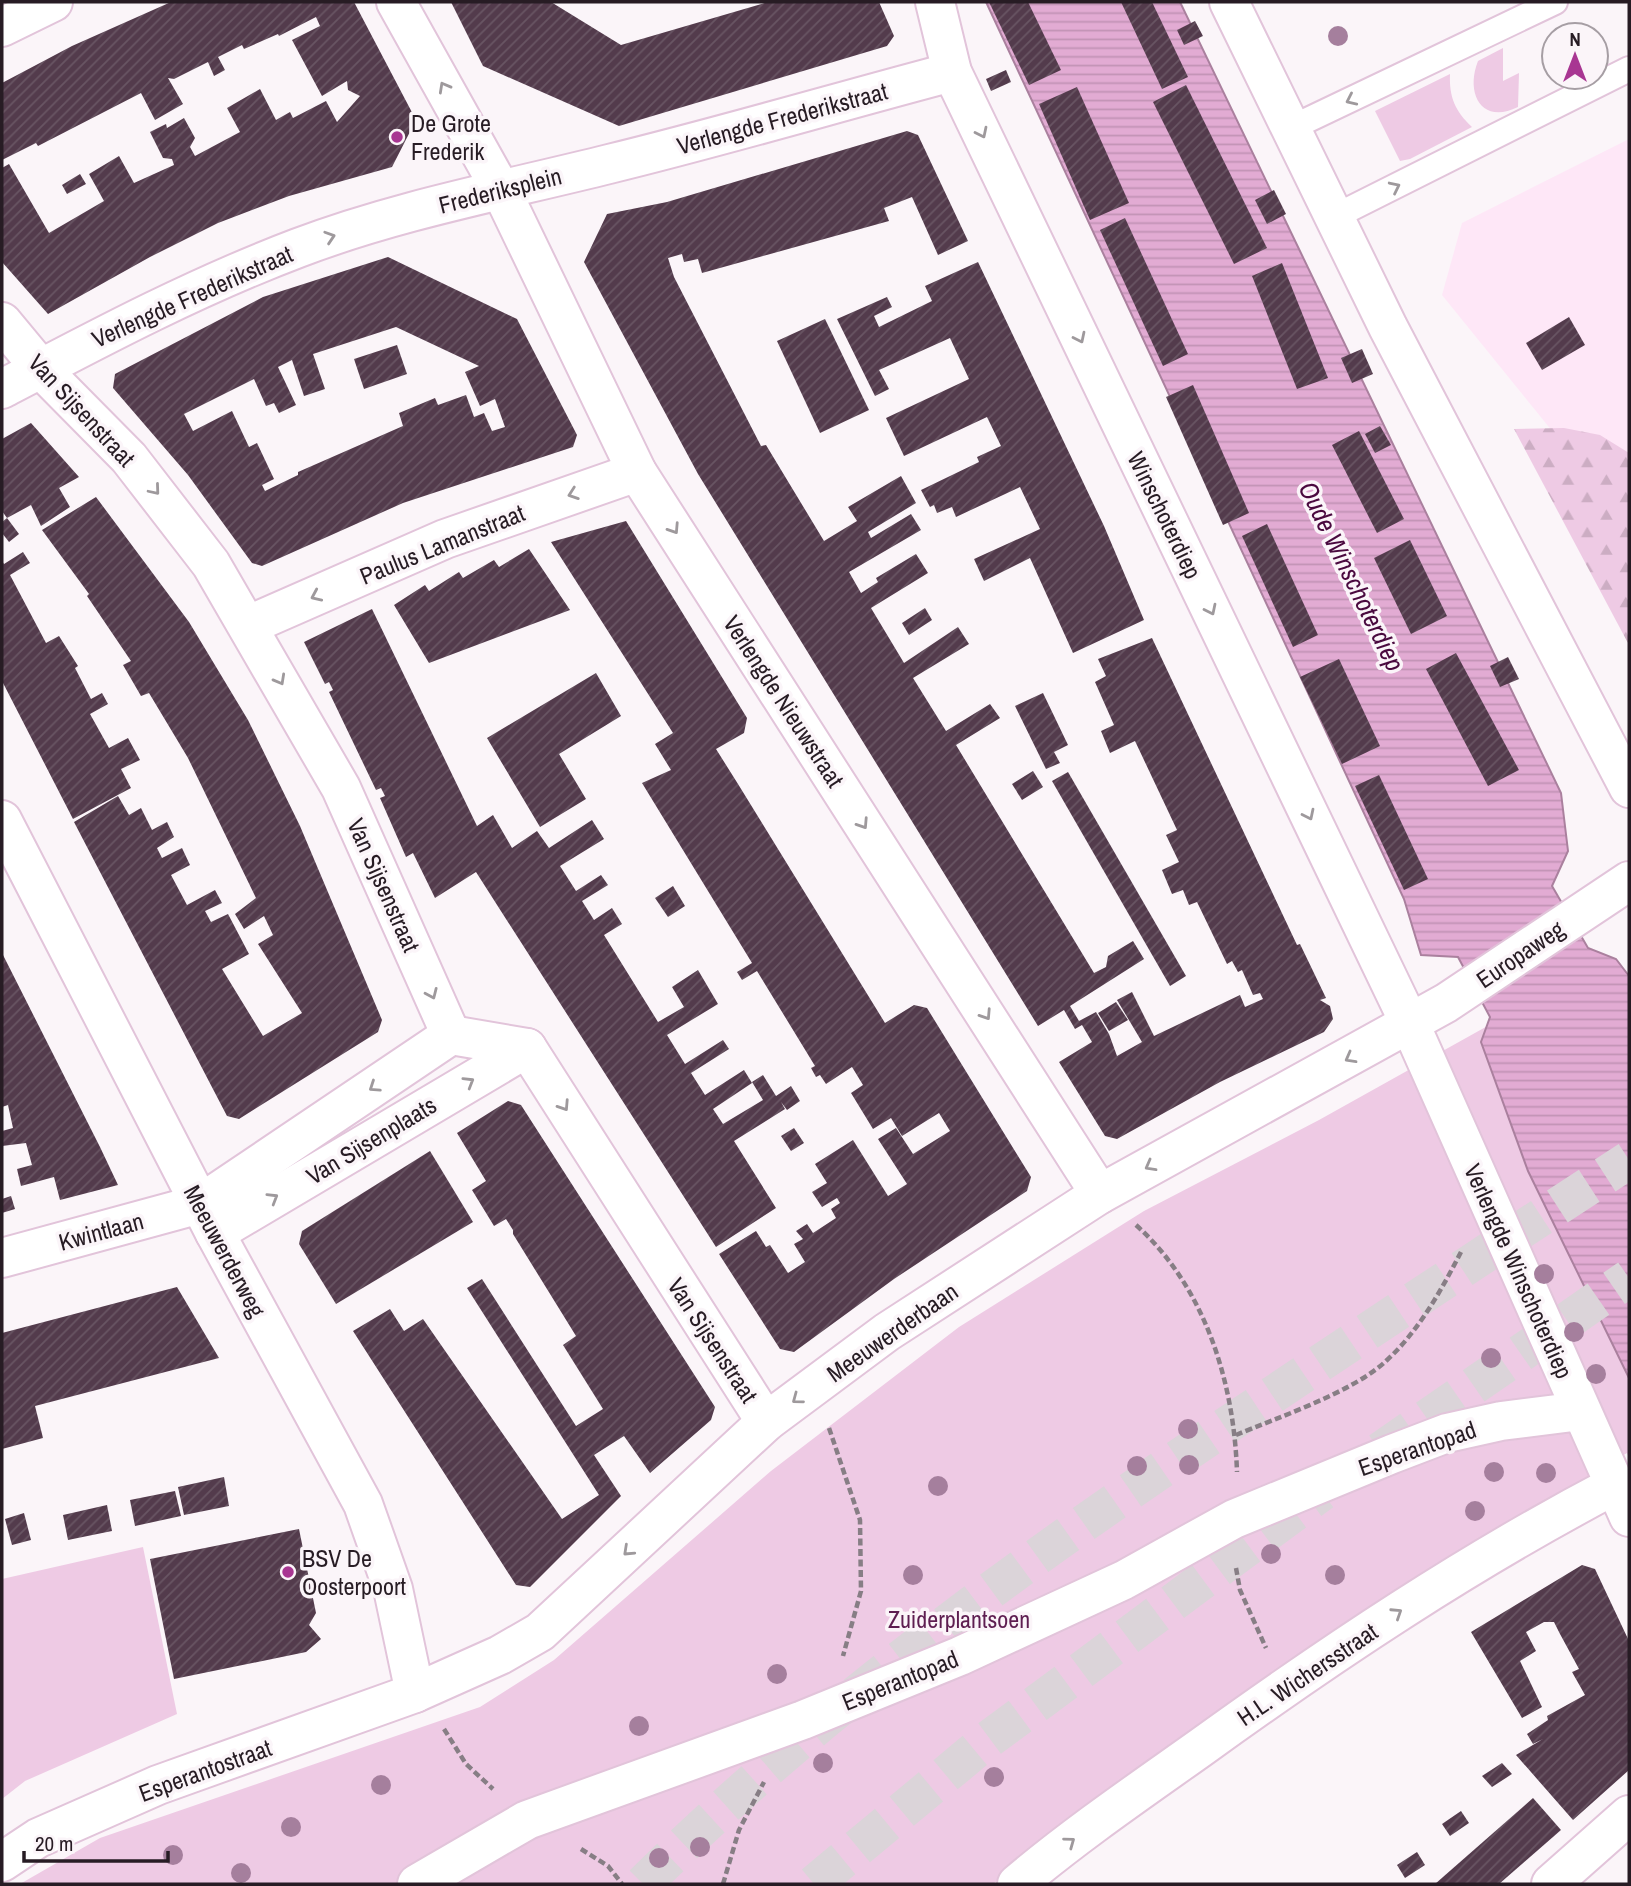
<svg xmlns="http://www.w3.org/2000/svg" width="1631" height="1886" viewBox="0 0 1631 1886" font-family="'Archivo Narrow',sans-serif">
	<defs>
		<pattern id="forest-firs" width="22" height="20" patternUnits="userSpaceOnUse" patternTransform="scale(1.75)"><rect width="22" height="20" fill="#eecae4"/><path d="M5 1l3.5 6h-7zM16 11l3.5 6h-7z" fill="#ccadc3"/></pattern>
		<pattern id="water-rules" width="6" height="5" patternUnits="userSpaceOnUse" patternTransform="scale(1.75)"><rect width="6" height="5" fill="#e2abd3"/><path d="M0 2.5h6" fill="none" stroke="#c293b5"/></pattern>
		<pattern id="building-hatch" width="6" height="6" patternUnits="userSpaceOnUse" patternTransform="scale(1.75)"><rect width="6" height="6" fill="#533b4c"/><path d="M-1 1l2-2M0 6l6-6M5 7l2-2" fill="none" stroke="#685563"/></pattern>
	</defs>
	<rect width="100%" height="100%" fill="#fbf5f9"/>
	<path fill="#fee7f7" d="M1629,139v387l-187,-231 20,-72z"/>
	<g fill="#eecae4">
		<path d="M1503,48v33l16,-8 -1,34c-36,18 -53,-13 -40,-46z"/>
		<path d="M1450,74c-1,23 5,37 22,53l-62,32 -10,2 -25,-50z"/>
		<path d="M1500,1019l129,248v191l-2,-5 -156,93 -197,125 -281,213h-973l80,-46 380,-131 74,-47 217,-189 188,-144 185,-116 175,-91z"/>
		<path d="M143,1547l34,167 -152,67 -23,18v-220z"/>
	</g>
	<path fill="url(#forest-firs)" d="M1564,428l36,7 29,18v192l-115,-216z"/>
	<path fill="url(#water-rules)" stroke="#aa809e" stroke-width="2" d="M986,2h194l381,791 7,58 -16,35 36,62 28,11 13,17v402l-101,-207 -47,-129 9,-25 -32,-60 -37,-2 -17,-56z"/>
	<g fill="url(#building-hatch)" fill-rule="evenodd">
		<path d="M171,2h183l62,118 -24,47 -103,29 -71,27 -68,34 -102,57 -46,-52v-94l7,-4 40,69 55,-32 -15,-27 30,-18 15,27 40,-18 -2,-6 -9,-1 -13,-26 16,-8 1,4 17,-10 11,20 -5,9 5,9 45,-24 -13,-24 33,-19 16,31 14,-8 3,6 33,-17 11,21 23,-26 -12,-6 -1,-9 -25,15 -30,-56 28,-14 -4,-9 -37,19 -1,-2 -34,15 -2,-4 -24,12 7,13 -11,6 -6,-14 -34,17 -6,-1 15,26 -28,16 -14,-27 -103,53 -2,-3 -34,17v-77l70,-37z"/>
		<path d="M451,2h100l70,43 147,-43h111l15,34 -7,10 -268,80 -136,-60z"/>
		<path d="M989,2h39l33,68 -32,15z"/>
		<path d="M1121,2h31l36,75 -26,12z"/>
		<path d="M1195,21l8,15 -19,9 -7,-15z"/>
		<path d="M1006,70l5,12 -20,9 -5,-12z"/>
		<path d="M1186,85l81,163 -33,16 -81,-162z"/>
		<path d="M1077,87l52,116 -39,17 -51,-116z"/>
		<path d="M907,131l11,4 50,106 -30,14 -26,-58 -28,11 5,13 -187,52 -4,-14 -14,3 -2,-8 -14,4 6,19 87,169 5,-1 58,96 33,-20 -9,-14 53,-31 15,27 -48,29 3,6 40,-24 10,16 -72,42 12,21 17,-11 -2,-4 40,-24 12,19 -57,35 33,55 54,-36 11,17 -56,34 33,53 44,-27 10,14 -44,27 138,228 12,-6 2,-11 25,-15 11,18 -74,47 9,15 17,-9 13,22 8,22 25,-14 -25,-42 15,-8 22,44 86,-41 5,12 18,-8 -3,-6 -7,2 -11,-25 -4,2 -6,-11 -5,3 -30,-62 -8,3 -6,-15 -11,4 -10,-24 17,-8 -13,-27 11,-5 -42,-89 -25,12 -9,-22 13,-6 -19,-43 11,-6 -8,-17 54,-21 145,307 3,-1 26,54 -6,2 10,6 3,13 -9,13 -104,50 -103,57 -12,-3 -46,-74 33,-20 -10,-17 -7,4 -11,-19 -26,16 -340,-552 -114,-212 23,-48 60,-12z"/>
		<path d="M80,174l6,10 -19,10 -5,-9z"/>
		<path d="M1274,190l12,24 -19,10 -12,-24z"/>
		<path d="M1125,218l63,136 -25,12 -63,-136z"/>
		<path d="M388,257l129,62 60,116 -4,12 -170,56 -141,63 -10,-3 -64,-88 -75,-87 2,-14 148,-77zM396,327l83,39 -14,6 15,34 15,-7 10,28 -13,4 -8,-18 -10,4 -8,-22 -28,10 -3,-7 -36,15 4,13 -105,46v3l-33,16 -3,-6 12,-6 -17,-36 -8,4 -17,-36 -39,20 -9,-17 70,-35 12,27 8,-3 5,10 17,-8 -18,-38 14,-7 12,36 21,-7 -12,-35z"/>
		<path d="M978,262l126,264 40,94 -71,33 -43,-95 -46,23 -10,-22 66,-30 -20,-42 -64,30 -4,-10 -15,6 -3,-8 -4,2 -9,-17 58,-28 -2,-5 24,-11 -14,-29 -83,39 -18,-38 83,-39 -19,-41 -71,32 10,19 -14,7 -38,-77 50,-22 5,10 -18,9 5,11 53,-26 -7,-15z"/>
		<path d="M1282,263l46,115 -31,11 -45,-113z"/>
		<path d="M1569,317l16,28 -43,25 -16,-27z"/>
		<path d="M825,319l44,91 -49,23 -43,-92z"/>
		<path d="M397,345l10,29 -43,15 -10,-30z"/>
		<path d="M1362,349l11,25 -21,9 -11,-25z"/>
		<path d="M1193,385l56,128 -26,12 -57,-128z"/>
		<path d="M31,423l48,54 -20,11 11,19 -29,19 -10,-21 -24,13 -5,-7v-72z"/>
		<path d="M1380,426l11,19 -16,8 -10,-19z"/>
		<path d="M1359,431l45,88 -27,14 -45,-88z"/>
		<path d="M96,497l93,125 59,98 52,106 82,194 -4,12 -139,87 -12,-3 -153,-294 44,-26 11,19 12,-7 11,22 15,-8 7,15 -17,11 5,10 20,-10 8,17 -19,10 16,30 28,-15 7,13 -17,8 6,11 17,-8 21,40 -27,15 41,67 39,-23 -44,-69 15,-9 -9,-19 -20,13 -9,-15 21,-16 -68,-140 -39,-65 -8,3 -18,-31 8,-4 -44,-65 2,-2 -47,-64z"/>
		<path d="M7,518l12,16 -10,8 -7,-9v-11z"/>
		<path d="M626,521l121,197 -3,15 -28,16 22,35 147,239 29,-18 13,3 104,169 -4,14 -133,88 -100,73 -14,-3 -61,-95 37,-23 10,16 4,-2 18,28 17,-11 -11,-18 9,-5 -7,-8 11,-7 6,9 23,-15 -5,-9 9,-6 -3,-5 -15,9 -10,-15 15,-9 -12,-19 38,-24 35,56 19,-12 -29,-45 18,-11 17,26 37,-23 -11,-18 -37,23 -11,-18 -18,11 -22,-36 12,-8 -11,-18 -26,17 -6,-9 -4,2 -5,-9 4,-2 -58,-95 -15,9 -5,-8 15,-9 -110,-180 29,-13 -16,-26 18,-11 -122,-191z"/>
		<path d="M1267,524l51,111 -25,12 -51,-111z"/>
		<path d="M1410,540l37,76 -36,18 -37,-76z"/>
		<path d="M529,549l41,61 -141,53 -35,-58 31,-20 4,6 30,-19 4,6 31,-18 5,7z"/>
		<path d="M23,552l7,11 -20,12 36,68 13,-7 19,30 -3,2 16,31 11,-6 6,11 -18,10 19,34 19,-10 12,22 -19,9 10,19 -58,31 -71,-138v-120l2,3z"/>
		<path d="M925,608l7,12 -23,15 -7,-12z"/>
		<path d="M372,609l105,217 16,-11 19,33 25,-17 12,17 43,-28 12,19 -44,27 16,25 25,-16 7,10 -26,16 12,19 18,-12 10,16 -18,11 54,87 26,-15 -12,-20 26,-17 20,34 -51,31 18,29 38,-24 6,9 -38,24 14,22 39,-25 8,13 -39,26 10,15 40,-24 -11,-18 11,-7 13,21 15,-10 9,15 -13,9 -6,-8 4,7 -51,32 42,67 -60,39 -240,-375 -41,26 -22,-45 -7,4 -26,-59 5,-2 -4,-8 -5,2 -47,-98 4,-2 -4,-8 -4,2 -21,-42z"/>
		<path d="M1456,653l63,117 -31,16 -62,-117z"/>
		<path d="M1508,657l11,22 -19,8 -10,-21z"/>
		<path d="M1339,659l41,87 -38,18 -42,-87z"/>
		<path d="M596,673l25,43 -62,38 27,45 -46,28 -53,-89z"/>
		<path d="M1043,693l25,52 -14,7 6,11 -14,6 -31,-63z"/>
		<path d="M1033,771l10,16 -21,13 -10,-16z"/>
		<path d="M1068,772l118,204 -16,10 -118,-205z"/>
		<path d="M1379,775l49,104 -24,11 -49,-104z"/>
		<path d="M673,886l12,20 -17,11 -13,-19z"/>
		<path d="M2,953l98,194 18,38 -58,15 -6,-23 -33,9 -4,-17 15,-4 -6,-22 -24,3v-15l11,-3 -5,-23 -6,2z"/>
		<path d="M1116,1002l12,18 -19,11 -11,-18z"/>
		<path d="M508,1101l13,4 194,302 -4,13 -61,53 -26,-37 -30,19 27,41 -91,91 -14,-2 -163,-254 37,-22 14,22 19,-12 139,200 37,-24 -132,-207 15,-9 94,147 27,-17 -40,-64 13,-9 -63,-102v-4l-7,-11 -12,7 -22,-36 14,-9 -29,-48z"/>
		<path d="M794,1128l10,15 -13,8 -10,-15z"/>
		<path d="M430,1151l43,71 -137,82 -37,-60 3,-13z"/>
		<path d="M11,1196l4,13 -13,4v-14z"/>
		<path d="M177,1287l42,71 -184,48 8,32 -41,11v-116z"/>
		<path d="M224,1477l5,29 -45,9 -6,-28z"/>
		<path d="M175,1491l6,25 -46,10 -5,-26z"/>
		<path d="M107,1505l5,26 -44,9 -5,-25z"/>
		<path d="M24,1513l7,27 -19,5 -7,-26z"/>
		<path d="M299,1529l17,84 -7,12 12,14 -15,13 -132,27 -24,-120z"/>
		<path d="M1582,1565l13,4 34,72v129l-56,50 -57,-65 27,-16 -10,5 -6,-10 21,-14 -1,-4 38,-21 -13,-23 7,-3 -19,-35 -6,-12h-10l-18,10 10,19 -16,10 22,46 -20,11 -51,-86z"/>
		<path d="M1502,1763l10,11 -20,13 -10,-11z"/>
		<path d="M1533,1798l28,32 -62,54h-64z"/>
		<path d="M1461,1811l8,12 -19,13 -8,-12z"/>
		<path d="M1417,1852l8,13 -20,13 -8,-13z"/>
	</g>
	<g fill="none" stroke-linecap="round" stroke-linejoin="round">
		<g stroke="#dbd4d9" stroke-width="38" stroke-dasharray="38 19" stroke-linecap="butt">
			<path d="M1380,1451l249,-173"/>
			<path d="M643,1884c190,-188 409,-343 631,-490 118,-79 236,-157 355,-234"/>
			<path d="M814,1884l171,-142 337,-250"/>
		</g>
		<g stroke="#e2c4da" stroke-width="28">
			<g id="lane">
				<path d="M1291,128l264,-126"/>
				<path d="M1334,217l295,-148"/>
			</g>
		</g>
		<g stroke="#e2c4da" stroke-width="42">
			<g id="street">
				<path d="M396,2l105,188 136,282 463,722"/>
				<path d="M935,2l17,70 458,952 219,493"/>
				<path d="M1229,2l159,325 241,461"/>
				<path d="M2,27l51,-25"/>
				<path d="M2,322l39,47 88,89 82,106 130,224 110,247"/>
				<path d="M2,389c97,-51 193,-102 296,-141 100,-38 207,-58 311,-84 115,-28 229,-62 343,-92"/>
				<path d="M249,625l196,-86 192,-67"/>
				<path d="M451,1035l76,13 239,374"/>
				<path d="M215,1233l312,-185"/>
				<path d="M2,1258l198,-54 251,-169"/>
				<path d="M415,1693l85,-38 40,-23 226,-210 121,-90 213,-138 346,-191 183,-122"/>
				<path d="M417,1884l110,-64 276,-100 157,-64 164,-76 110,-61 158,-65 55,-21 54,-12 80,-10"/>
				<path d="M1017,1884c58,-49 121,-92 183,-136 133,-96 268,-186 413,-262"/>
				<path d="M1551,1884l78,-69"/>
			</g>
		</g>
		<g stroke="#e2c4da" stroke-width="42">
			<path id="secondary" d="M2,820l213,413 148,271 30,85 22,104 -257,92 -120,53 -36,24"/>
		</g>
		<g stroke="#877e85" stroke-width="4.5" stroke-dasharray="7 3.5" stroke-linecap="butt">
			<path d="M1136,1225c69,62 98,157 101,247"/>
			<path d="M829,1428l31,92 1,71 -18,65"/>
			<path d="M1236,1435c43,-18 117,-43 150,-74 33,-30 56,-72 76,-111"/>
			<path d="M1236,1568l4,22 26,58"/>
			<path d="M444,1729l22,35 27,25"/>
			<path d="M581,1849l27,17 14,18"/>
			<path d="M723,1884l16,-54 25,-48"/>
		</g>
		<use href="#lane" stroke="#fff" stroke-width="24"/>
		<use href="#street" stroke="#fff" stroke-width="38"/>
		<use href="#secondary" stroke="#fff" stroke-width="38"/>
	</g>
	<g fill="#a57f9d">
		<circle cx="1338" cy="36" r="10"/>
		<circle cx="1544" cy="1274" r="10"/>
		<circle cx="1574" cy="1332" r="10"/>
		<circle cx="1491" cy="1358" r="10"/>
		<circle cx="1596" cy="1374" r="10"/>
		<circle cx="1188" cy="1429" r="10"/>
		<circle cx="1189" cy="1465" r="10"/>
		<circle cx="1137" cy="1466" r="10"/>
		<circle cx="1494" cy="1472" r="10"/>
		<circle cx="1546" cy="1473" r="10"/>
		<circle cx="938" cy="1486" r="10"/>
		<circle cx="1475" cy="1511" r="10"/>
		<circle cx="1271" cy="1554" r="10"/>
		<circle cx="913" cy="1575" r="10"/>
		<circle cx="1335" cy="1575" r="10"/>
		<circle cx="777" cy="1674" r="10"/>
		<circle cx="639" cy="1726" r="10"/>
		<circle cx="823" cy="1763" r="10"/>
		<circle cx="994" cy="1777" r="10"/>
		<circle cx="381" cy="1785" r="10"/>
		<circle cx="291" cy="1827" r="10"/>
		<circle cx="700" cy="1847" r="10"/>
		<circle cx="173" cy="1855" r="10"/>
		<circle cx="659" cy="1858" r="10"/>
		<circle cx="241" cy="1873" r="10"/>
	</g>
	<defs><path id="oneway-chevron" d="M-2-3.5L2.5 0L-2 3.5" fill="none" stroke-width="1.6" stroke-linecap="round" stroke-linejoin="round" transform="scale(1.75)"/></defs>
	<g stroke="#9e999c">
		<use href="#oneway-chevron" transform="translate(444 87) rotate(-119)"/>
		<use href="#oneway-chevron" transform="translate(1351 100) rotate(155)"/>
		<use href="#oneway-chevron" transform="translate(982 133) rotate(64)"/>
		<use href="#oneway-chevron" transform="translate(1395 187) rotate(-26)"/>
		<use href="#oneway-chevron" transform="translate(330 237) rotate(-18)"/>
		<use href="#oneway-chevron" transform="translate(1080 338) rotate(64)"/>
		<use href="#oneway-chevron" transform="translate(155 490) rotate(50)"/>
		<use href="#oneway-chevron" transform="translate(573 494) rotate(161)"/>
		<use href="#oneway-chevron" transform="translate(674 529) rotate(57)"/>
		<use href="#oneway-chevron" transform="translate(316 596) rotate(156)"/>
		<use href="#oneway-chevron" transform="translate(1211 610) rotate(64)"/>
		<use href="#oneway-chevron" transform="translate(280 680) rotate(61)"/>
		<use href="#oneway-chevron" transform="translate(1309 815) rotate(64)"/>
		<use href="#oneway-chevron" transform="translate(863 824) rotate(57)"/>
		<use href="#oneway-chevron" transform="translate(432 994) rotate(66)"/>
		<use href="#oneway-chevron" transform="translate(986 1015) rotate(57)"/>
		<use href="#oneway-chevron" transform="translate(1350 1058) rotate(151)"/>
		<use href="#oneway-chevron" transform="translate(469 1082) rotate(-31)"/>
		<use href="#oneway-chevron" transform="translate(374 1087) rotate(146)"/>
		<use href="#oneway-chevron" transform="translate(564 1106) rotate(57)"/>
		<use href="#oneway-chevron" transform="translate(1150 1166) rotate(151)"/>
		<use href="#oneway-chevron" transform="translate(273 1198) rotate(-31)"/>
		<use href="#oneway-chevron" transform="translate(797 1399) rotate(143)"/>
		<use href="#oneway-chevron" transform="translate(628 1551) rotate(137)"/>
		<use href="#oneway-chevron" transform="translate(1397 1613) rotate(-33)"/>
		<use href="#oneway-chevron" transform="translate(1070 1842) rotate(-36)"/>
	</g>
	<g fill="#a83692" stroke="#fbf5f9" stroke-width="2.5">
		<circle cx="397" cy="137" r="7"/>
		<circle cx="288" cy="1572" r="7"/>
	</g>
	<g text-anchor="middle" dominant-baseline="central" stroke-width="7" stroke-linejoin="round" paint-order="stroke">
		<g font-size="24" fill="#271c24" stroke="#fbf5f9">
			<text transform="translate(782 118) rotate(-15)">Verlengde Frederikstraat</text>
			<text transform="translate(500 190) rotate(-14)">Frederiksplein</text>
			<text transform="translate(192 296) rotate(-24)">Verlengde Frederikstraat</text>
			<text transform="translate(82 410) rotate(47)">Van Sijsenstraat</text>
			<text transform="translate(1165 515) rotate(64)">Winschoterdiep</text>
			<text transform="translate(442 544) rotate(-22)">Paulus Lamanstraat</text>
			<text transform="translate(784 701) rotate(57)">Verlengde Nieuwstraat</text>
			<text transform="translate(384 885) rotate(66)">Van Sijsenstraat</text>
			<text transform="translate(1520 954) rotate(-34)">Europaweg</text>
			<text transform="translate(371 1140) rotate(-31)">Van Sijsenplaats</text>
			<text transform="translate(101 1231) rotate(-15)">Kwintlaan</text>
			<text transform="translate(225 1251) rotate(62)">Meeuwerderweg</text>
			<text transform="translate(1519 1271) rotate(66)">Verlengde Winschoterdiep</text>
			<text transform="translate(892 1332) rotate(-35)">Meeuwerderbaan</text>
			<text transform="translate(713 1340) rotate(57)">Van Sijsenstraat</text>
			<text transform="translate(1417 1448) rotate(-19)">Esperantopad</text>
			<text transform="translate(1307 1674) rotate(-34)">H.L. Wichersstraat</text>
			<text transform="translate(900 1680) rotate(-22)">Esperantopad</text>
			<text transform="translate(205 1770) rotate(-20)">Esperantostraat</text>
		</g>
		<g font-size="24" fill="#271c24" stroke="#fbf5f9" text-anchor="start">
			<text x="411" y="123">De Grote<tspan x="411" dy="28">Frederik</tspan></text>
			<text x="302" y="1558">BSV De<tspan x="302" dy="28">Oosterpoort</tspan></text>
		</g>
		<g font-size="24" fill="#5e1e51" stroke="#fbf5f9">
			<text x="959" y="1619">Zuiderplantsoen</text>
		</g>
		<g font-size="26" font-style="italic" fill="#4a093f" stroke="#fbf5f9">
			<text transform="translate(1352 576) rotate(64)">Oude Winschoterdiep</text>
		</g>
	</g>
	<rect width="1631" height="1886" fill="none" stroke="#271c24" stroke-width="7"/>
	<g transform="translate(1575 56)"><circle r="33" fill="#fbf5f9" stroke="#a69ea4" stroke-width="2"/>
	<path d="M0-5L12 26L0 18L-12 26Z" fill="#a83692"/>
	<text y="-10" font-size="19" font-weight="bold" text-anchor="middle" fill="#271c24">N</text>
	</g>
	<path d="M24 1851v10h144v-10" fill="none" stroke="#271c24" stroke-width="3.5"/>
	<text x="35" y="1851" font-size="21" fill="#271c24" stroke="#fbf5f9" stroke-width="5" paint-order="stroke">20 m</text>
</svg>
